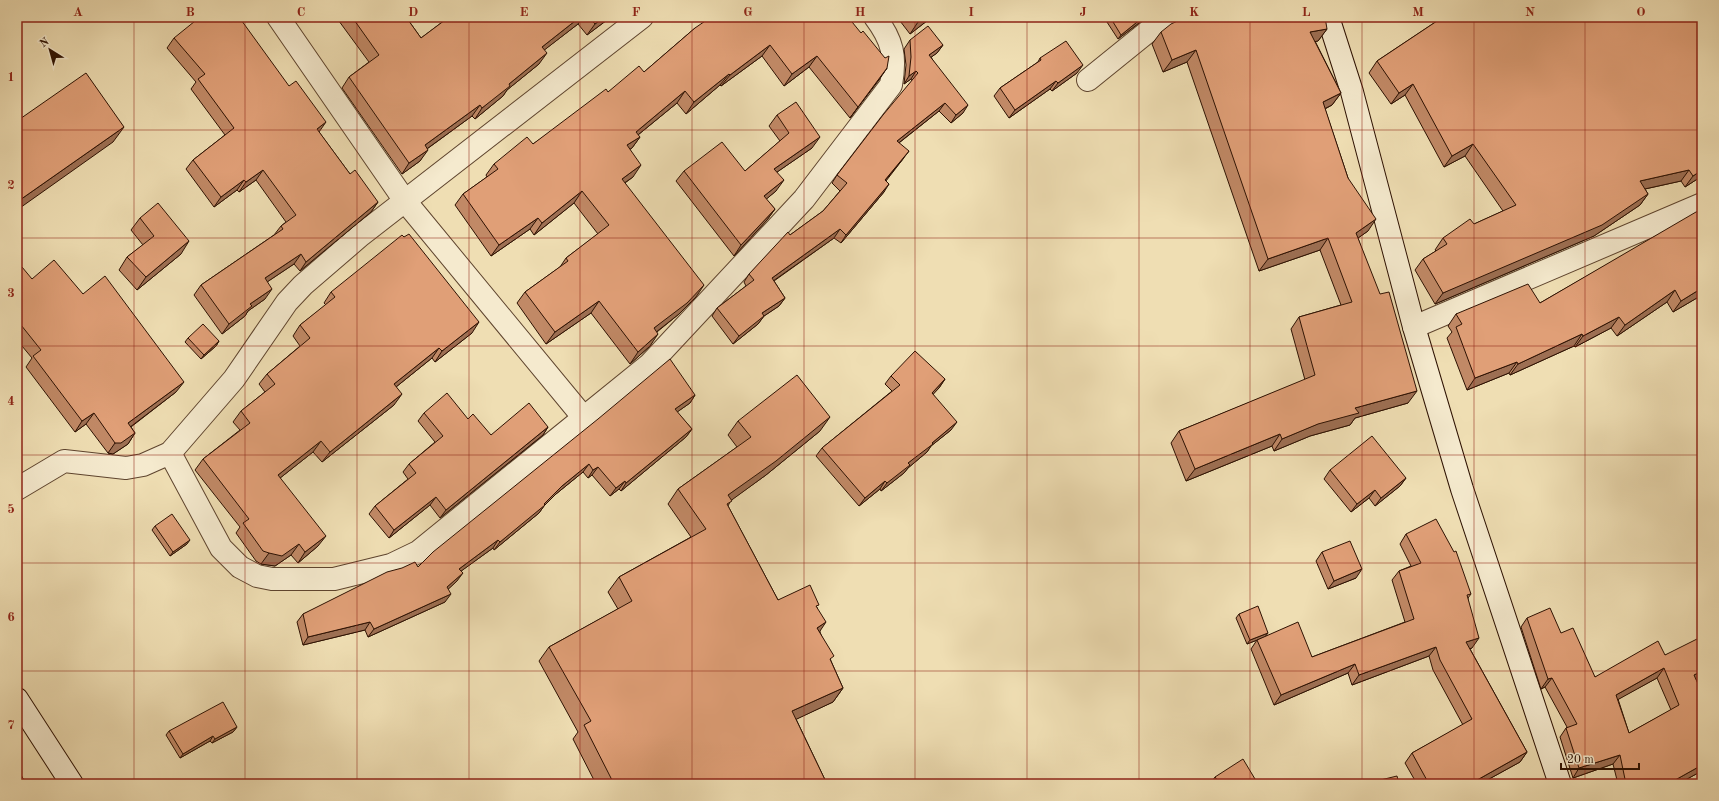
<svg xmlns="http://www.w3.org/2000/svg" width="1719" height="801" viewBox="0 0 1719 801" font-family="'Old Standard TT',serif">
	<rect width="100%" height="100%" fill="#efdeb3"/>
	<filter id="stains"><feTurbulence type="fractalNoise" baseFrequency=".005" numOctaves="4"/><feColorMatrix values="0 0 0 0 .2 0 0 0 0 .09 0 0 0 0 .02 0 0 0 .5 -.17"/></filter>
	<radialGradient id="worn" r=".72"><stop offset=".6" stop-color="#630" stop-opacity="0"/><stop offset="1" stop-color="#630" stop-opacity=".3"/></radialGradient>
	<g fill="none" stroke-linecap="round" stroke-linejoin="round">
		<g stroke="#5e442e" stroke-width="24">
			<g id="street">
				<path d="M278,17l127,184 179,217"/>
				<path d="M1088,80l68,-55 20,-8"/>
				<path d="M1414,327l288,-123"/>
				<path d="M170,453l51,95 19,19 17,9 15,3h62l57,-14 27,-13 232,-188 154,-165 87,-114c5,-29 2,-44 -16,-68"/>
				<path d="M17,489l47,-28 62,7 17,-3 27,-12 64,-74 53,-77 16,-17 58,-50 281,-218"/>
			</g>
		</g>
		<g stroke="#2d1102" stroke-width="24">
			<g id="secondary">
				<path d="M1328,17l24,75 62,235 48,162 98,295"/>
				<path d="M17,699l55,85"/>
			</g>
		</g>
		<use href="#street" stroke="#f5eace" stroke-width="22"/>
		<use href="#secondary" stroke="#f5eace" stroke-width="22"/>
	</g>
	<g fill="#c18966" stroke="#2d1102" fill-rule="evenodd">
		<path d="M336,17h70l15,21 28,-21h162l-24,18 -9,-11 -34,26 -5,14 -32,26 -4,6 -28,23 -3,-3 -45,33 -7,12 -18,13 -60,-86 7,-11 20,-15z"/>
		<path d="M897,17h35l-22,17z"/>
		<path d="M1106,17h35l1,1 -3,5 -21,16 -13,-20z"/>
		<path d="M1363,17h10l-8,3z"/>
		<path d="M1443,17l259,159 -17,11 -4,-6 -36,8 3,5 -8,11 -46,31 -159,68 -20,-34 8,-11 13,-8 -1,-1 8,-12 60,-27 -38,-55 -21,11 -39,-72 -14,9 -22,-31 8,-12z"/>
		<path d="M695,28l192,40 -37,50 -41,-51 -25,19 -22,-30 -41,30 -1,-1 -34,29 -9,-11 -39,32 2,2 -8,11 -2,1 3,28 -8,6 71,114 -17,17 -22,18 -7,14 -20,18 -39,-51 -45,31 -29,-41 8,-11 35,-25 6,-9 32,-24 -24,-31 -40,32 -4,-6 -39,27 -36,-51 8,-11 24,-17 -1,-2 8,-11 39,-20 75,-52 36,-20z"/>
		<path d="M1327,29l-9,12h-3l26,52 -9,12 -7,4 23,69 20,53 -10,7 50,165 -53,15 -5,7 -40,11 -36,15 -2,-5 -86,35 -15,-38 8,-12 126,-51 -14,-51 8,-12 42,-12 -21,-55 -61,21 -72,-209 -24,10 -11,-28 9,-12z"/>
		<path d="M174,38l145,94 31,42 28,28 -7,10 -71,59 -6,-7 -27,18 -2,17 -17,12 -3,5 -23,18 -28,-39 7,-10 73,-50 7,-9 5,-4 -30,-42 -17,12 -2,-2 -23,17 -28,-38 7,-9 32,-25 -34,-46 5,-7 -29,-34z"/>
		<path d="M910,40l33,5 -6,8 -6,4 32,56 -12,10 -12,-12 -40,32 4,16 -17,22 -2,11 -43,51 -7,-5 -60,43 11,17 -6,8 -15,10 -6,8 -25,20 -21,-28 5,-8 29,-22 -2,-4 5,-8 41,-39 33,-24 17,-20 -8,-8 5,-8 75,-94 -1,-2 -7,5 2,-19 -2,-16z"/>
		<path d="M1040,58l37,15 -25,18 -2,-2 -41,29 -15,-22 6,-8 38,-26z"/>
		<path d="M777,115l35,33 -35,24 -1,19 -10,8 9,10 -8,11 -33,36 -58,-75 8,-10h61l35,-30 -11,-15z"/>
		<path d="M1702,210v85l-29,17 -6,-10 -50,34 -6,-8 -36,19 -1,-1 -64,29 -1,-2 -42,17 -20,-52 5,-6 -4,-6 8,-12 84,-11z"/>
		<path d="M140,218l41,36 -44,36 -18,-20 8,-13 16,-12 -12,-15z"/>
		<path d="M17,272l15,7 51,15 93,98 -45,35 4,6 -7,11 -15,10 -5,-1 -22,-29 -11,8 -49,-65 6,-9 -15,-18z"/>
		<path d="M331,292l141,41 -37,29 -3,-4 -36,29 -2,18 -72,57 -9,-10 -33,26 38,68 -20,17 -7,-8 -16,11 -14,-2 -5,-3 -20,-28 4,-6 -45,-57 8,-11 37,-29 -7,-8 8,-11 24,-19 -6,-8 8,-10 33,-28 -7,-10 7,-11 26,-20 -2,-2z"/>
		<path d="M188,338l31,3 -3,5 -15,13 -16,-17z"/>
		<path d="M891,376l54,3 -6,9 -6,6 18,36 -20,16 -4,6 -19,16 -4,5 -23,18 -1,-2 -21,17 -43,-50 6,-8 70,-57 -7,-7z"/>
		<path d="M695,395l-5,8 -13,9 15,17 -6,8 -65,54 -2,-2 -9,7 -18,-21 -4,3 -5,-6 -27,22 -12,12 -5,7 -45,37 -1,-2 -32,23 -4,10 -9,8 -3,13 -77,35 -3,-7 -62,15 -6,-23 6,-8 115,-47z"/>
		<path d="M424,413l44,6 23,16 57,-8 -5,8 -103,83 -10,-13 -41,33 -20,-24 6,-8 33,-27 -5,-7 6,-8 26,-22 -17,-21z"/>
		<path d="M738,421l82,10 -54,44 -35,25 -3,6 50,94 39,7 3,25 11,29 12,27 -10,14 -37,17 31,65h-231l-23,-45 5,-7 -39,-71 10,-14 69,-38 -10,-17 11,-15 72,-40 -23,-33 10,-15 59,-42 -9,-12z"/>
		<path d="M1330,470l76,8 -6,8 -25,20 -6,-8 -18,14 -27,-33z"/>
		<path d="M155,526l32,18 -17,12 -18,-26z"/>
		<path d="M1406,534l65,60 -3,4 4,50 -2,1 57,103 -7,10 -40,22h-63l-12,-21 7,-10 51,-28 -30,-55 -4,-14 -77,29 -4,-12 -74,32 -23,-56 6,-9 -10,4 -11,-26 3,-4 27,22 46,21 93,-35 -13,-42 7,-9 12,-5 -11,-22z"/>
		<path d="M1322,552l34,26 -28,11 -12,-28z"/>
		<path d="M1527,618l34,15 34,44 70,-22 37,-10v32l-6,3 6,13v86l-1,1 -3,-7 -20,11h-60l-5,-20 -40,14 -13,-41 6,-9 1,-1 -22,-40 -4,2 -20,-62zM1657,678l14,32 -42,23 -11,-34z"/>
		<path d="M237,727l-4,5 -21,11 -2,-2 -30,17 -14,-23 3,-4z"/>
		<path d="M1215,777l43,7h-48z"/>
	</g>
	<g fill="#9d6f53" stroke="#2d1102">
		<path d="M580,17h3l-5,7 -44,34 8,-11z"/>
		<path d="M604,17h7l-24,18 8,-11z"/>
		<path d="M925,17h7l-22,17 8,-12z"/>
		<path d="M1367,17h6l-8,3z"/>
		<path d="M1142,18l-3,5 -21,16 3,-4z"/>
		<path d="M1327,29l-9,12 -16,3 8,-12z"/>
		<path d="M770,45l-8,11 -41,30 9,-11z"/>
		<path d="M943,45l-6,8 -14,10 6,-8z"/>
		<path d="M1196,50l-9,12 -24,10 9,-12z"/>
		<path d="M547,53l-8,11 -32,26 -4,6 -28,23 7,-11 27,-24z"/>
		<path d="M817,56l-8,11 -25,19 8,-12z"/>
		<path d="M1083,65l-6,8 -25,18 6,-8z"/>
		<path d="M887,68l-8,12 -29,38 8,-11z"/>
		<path d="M916,71l-5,8 -7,5 5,-8z"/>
		<path d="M729,74l-9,11 -34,29 8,-12z"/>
		<path d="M1056,81l-6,8 -41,29 6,-8z"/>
		<path d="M1413,84l-8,11 -14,9 8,-11z"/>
		<path d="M685,91l-8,12 -49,40 8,-11z"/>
		<path d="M1341,93l-9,12 -18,9 9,-12z"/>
		<path d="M945,103l-6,8 -48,38 6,-8z"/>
		<path d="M480,105l-8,11 -55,40 8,-11z"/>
		<path d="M968,105l-5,8 -12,10 5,-8z"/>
		<path d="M326,122l-7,10 -9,7 7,-10z"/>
		<path d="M124,127l-11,15 -96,68v-8z"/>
		<path d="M640,137l-8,11 -13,8 8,-11z"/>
		<path d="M820,137l-8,11 -45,31 7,-10z"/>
		<path d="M1473,144l-8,12 -21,11 8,-11z"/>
		<path d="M428,150l-8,11 -18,13 7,-11z"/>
		<path d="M909,151l-6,8 -24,29 6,-8z"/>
		<path d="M641,165l-8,12 -19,13 8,-11z"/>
		<path d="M263,170l-7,10 -17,12 7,-10z"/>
		<path d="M1689,170l-8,11 -50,11 9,-11z"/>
		<path d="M1702,170v6l-17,11 8,-11z"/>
		<path d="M244,180l-7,10 -23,17 7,-10z"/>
		<path d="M784,180l-8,11 -19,16 7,-11z"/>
		<path d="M889,184l-5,8 -43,51 5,-8z"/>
		<path d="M582,191l-8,12 -40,32 8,-12z"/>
		<path d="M1648,194l-8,11 -46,31 -159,68 8,-11z"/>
		<path d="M378,202l-7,10 -71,59 6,-9z"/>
		<path d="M775,209l-8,11 -33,36 7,-11z"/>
		<path d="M538,218l-8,11 -39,27 8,-11z"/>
		<path d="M1376,219l-8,12 -20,14 8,-12z"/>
		<path d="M840,229l-6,9 -68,48 6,-8z"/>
		<path d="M1328,238l-8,12 -61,21 9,-12z"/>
		<path d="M189,241l-8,13 -44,36 9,-13z"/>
		<path d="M301,254l-7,10 -36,24 7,-10z"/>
		<path d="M704,285l-8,12 -17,17 -33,26 8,-12z"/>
		<path d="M1702,288v7l-29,17 8,-11z"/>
		<path d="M272,289l-7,10 -17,12 -3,5 -23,18 7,-10 21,-20z"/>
		<path d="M1675,290l-8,12 -50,34 8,-11z"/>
		<path d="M785,298l-6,8 -15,10 -6,8 -25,20 6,-8 23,-23z"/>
		<path d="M599,301l-8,12 -45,31 9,-12z"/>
		<path d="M1619,317l-8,11 -36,19 8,-11z"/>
		<path d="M479,322l-7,11 -37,29 7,-11z"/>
		<path d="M658,334l-8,12 -20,18 8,-12z"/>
		<path d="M1582,334l-8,12 -64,29 8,-11z"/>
		<path d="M219,341l-3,5 -15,13 3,-4z"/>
		<path d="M439,348l-7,10 -46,37 8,-11z"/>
		<path d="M1517,362l-8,11 -42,17 8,-12z"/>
		<path d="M945,379l-6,9 -12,13 5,-8z"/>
		<path d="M184,382l-8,10 -55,42 7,-11z"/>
		<path d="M1417,391l-9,12 -53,15 -5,7 -40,11 -36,15 8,-12 73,-31z"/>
		<path d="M402,394l-8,11 -72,57 8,-10z"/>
		<path d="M695,395l-5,8 -20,14 5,-8z"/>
		<path d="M94,413l-8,11 -11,8 7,-11z"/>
		<path d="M830,417l-10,14 -54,44 -48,35 10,-15z"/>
		<path d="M957,422l-6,8 -20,16 -4,6 -19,16 -4,5 -23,18 6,-8 21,-20 24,-20z"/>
		<path d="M548,427l-5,8 -103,83 6,-8z"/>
		<path d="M692,429l-6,8 -65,54 5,-8z"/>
		<path d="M135,433l-7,11 -15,10 -5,-1 7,-10z"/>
		<path d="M1280,434l-8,12 -86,35 9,-12z"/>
		<path d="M321,441l-8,11 -43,34 8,-11z"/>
		<path d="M589,464l-6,8 -27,22 -12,12 -5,7 -45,37 6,-8 44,-38 18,-18z"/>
		<path d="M598,467l-6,8 -4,3 5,-8z"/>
		<path d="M1406,478l-6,8 -25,20 6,-8z"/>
		<path d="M625,481l-6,8 -9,7 6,-8z"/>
		<path d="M885,481l-5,8 -21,17 6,-8z"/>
		<path d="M1375,490l-6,8 -18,14 6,-8z"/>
		<path d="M436,497l-6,8 -41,33 5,-8z"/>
		<path d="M326,536l-8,10 -20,17 7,-11z"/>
		<path d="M190,540l-3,4 -17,12 3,-4z"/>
		<path d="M498,540l-5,8 -40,29 6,-8z"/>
		<path d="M299,544l-8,11 -16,11 -14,-2 8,-11z"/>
		<path d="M1362,569l-6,9 -28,11 6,-8z"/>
		<path d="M463,573l-6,8 -15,14 5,-8z"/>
		<path d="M451,594l-6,8 -77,35 6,-8z"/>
		<path d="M370,622l-5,8 -62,15 5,-8z"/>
		<path d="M826,622l-10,15 1,-9z"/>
		<path d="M1268,633l-3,4 -18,7 3,-4z"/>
		<path d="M1479,638l-7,10 -12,4 6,-10z"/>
		<path d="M1436,647l-7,9 -77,29 7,-10z"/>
		<path d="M1355,664l-7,9 -74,32 7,-10z"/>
		<path d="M1664,668l-7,10 -47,26 6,-9z"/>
		<path d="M1702,671v6l-15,7 7,-9z"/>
		<path d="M1552,678l-7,9 -4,2 7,-10z"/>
		<path d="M843,688l-10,14 -51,24 10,-15z"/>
		<path d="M237,727l-4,5 -21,11 3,-4z"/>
		<path d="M213,736l-3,5 -30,17 3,-4z"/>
		<path d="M1527,752l-7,10 -40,22h-10z"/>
		<path d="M1620,755l-7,9 -40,14 6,-10z"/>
		<path d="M1702,765v2l-4,6 -20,11h-10z"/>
	</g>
	<g fill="#e09f77" stroke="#2d1102" fill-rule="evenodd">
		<path d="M200,17h39l50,69 7,-5 30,41 -9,7 33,45 5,-4 23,32 -72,60 -5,-8 -36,24 7,11 -22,15 2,2 -23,18 -28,-39 82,-56 -2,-3 15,-11 -33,-45 -17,12 -2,-2 -23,17 -28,-37 41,-32 -36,-49 7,-5 -31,-36z"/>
		<path d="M352,17h54l15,21 28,-21h131l-38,30 5,6 -38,31 1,2 -28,22 -2,-3 -55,40 3,5 -19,13 -60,-86 30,-22z"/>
		<path d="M589,17h15l-9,7z"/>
		<path d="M711,17h137l13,16 2,-2 22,27 4,-2 -2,12 -29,39 -41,-51 -25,18 -22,-29 -40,30 -1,-1 -35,28 -9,-11 -49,41 4,5 -13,8 14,20 -19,14 82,106 -17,18 -33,25 4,6 -20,18 -39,-51 -44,31 -30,-40 43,-31 -2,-3 43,-33 -27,-34 -40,32 -4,-5 -39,27 -36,-51 35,-25 -4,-5 33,-27 6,7 73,-55 2,3 31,-26 5,6 51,-44z"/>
		<path d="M914,17h11l-7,5z"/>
		<path d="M1110,17h31l1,1 -21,17z"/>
		<path d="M1186,17h139l2,12 -17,3 31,61 -18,9 25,76 28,41 -20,14 24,61 9,-2 28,99 -62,17 4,5 -41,11 -36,15 -2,-5 -85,35 -16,-38 136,-56 -16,-58 53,-15 -24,-64 -60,21 -72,-209 -24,10 -11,-28 10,-8z"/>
		<path d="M1443,17h259v153l-9,6 -4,-6 -49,11 8,13 -46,31 -159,68 -20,-34 24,-15 -4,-6 27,-19 4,5 42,-19 -43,-61 -21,12 -39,-72 -14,9 -22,-32z"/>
		<path d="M928,26l15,19 -14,10 39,50 -12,10 -11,-12 -48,38 12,10 -24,29 4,4 -43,51 -6,-6 -68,49 13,20 -23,15 2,3 -25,20 -22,-28 37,-28 -5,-6 39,-42 2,3 33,-24 24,-28 -10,-8 46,-60 35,-42 -2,-2 -7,5 2,-19 -1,-17z"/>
		<path d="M1066,41l17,24 -25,18 -2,-2 -41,29 -15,-22 41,-28 -1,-2z"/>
		<path d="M86,73l38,54 -107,75v-81z"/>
		<path d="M796,102l24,35 -46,32 10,11 -20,16 11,13 -34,36 -57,-74 38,-29 23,29 44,-38 -12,-18z"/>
		<path d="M158,203l31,38 -43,36 -19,-20 27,-21 -14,-18z"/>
		<path d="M1702,210v78l-21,13 -6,-11 -50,35 -6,-8 -36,19 -1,-2 -64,30 -1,-2 -42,16 -19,-51 6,-3 -6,-10 72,-30 12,19 156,-91z"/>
		<path d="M409,234l70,88 -37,29 -3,-3 -45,36 8,10 -72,58 -9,-11 -43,34 48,61 -21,16 -6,-8 -17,12 -13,-3 -6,-2 -20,-28 6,-4 -46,-60 47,-36 -9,-12 34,-27 -8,-10 43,-36 -10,-13 35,-28 -4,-5 71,-57 2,2z"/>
		<path d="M54,260l29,34 22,-18 79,106 -56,41 7,10 -14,10h-6l-21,-30 -12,8 -49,-65 8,-6 -24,-30v-48l5,-5 10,12z"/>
		<path d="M203,324l16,17 -15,14 -16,-17z"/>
		<path d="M915,351l30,28 -13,14 25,29 -25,21 1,1 -25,19 2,2 -23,18 -2,-2 -20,17 -43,-50 78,-63 -9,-9z"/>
		<path d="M670,359l25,36 -20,14 17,20 -66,54 -1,-2 -9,7 -18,-21 -5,3 -4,-6 -27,22 -18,18 1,1 -45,37 -2,-2 -39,29 4,4 -16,14 4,7 -77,35 -4,-7 -62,15 -5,-23 84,-42 15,-4 13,-6 3,5 15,-15 165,-133z"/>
		<path d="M797,375l33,42 -54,44 -48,34 4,6 -5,3 51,96 32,-15 9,20 -3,1 10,16 -9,6 17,28 -4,3 13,29 -51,23 35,73h-213l-30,-59 7,-4 -42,-74 83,-46 -13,-24 87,-48 -28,-40 73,-52 -13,-16z"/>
		<path d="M447,393l21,26 5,-5 18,21 38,-32 19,24 -102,83 -10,-13 -42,33 -19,-24 41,-33 -7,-9 34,-28 -19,-23z"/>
		<path d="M1372,436l34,42 -25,20 -6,-8 -18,14 -27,-34z"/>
		<path d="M172,514l18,26 -17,12 -18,-26z"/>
		<path d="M1436,519l18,33 2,-1 15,43 -4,1 12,43 -13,4 61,110 -57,32h-41l-17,-31 60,-34 -32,-59 -4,-13 -77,28 -4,-11 -74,31 -24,-55 41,-18 14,35 102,-38 -15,-48 22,-8 -15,-29z"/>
		<path d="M1350,541l12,28 -28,12 -12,-29z"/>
		<path d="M1258,606l10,27 -18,7 -11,-26z"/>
		<path d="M1550,608l11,25 12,-5 22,49 63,-36 7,14 34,-17 3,7v26l-8,4 8,18v72l-34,19h-42l-6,-29 -41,13 -13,-40 11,-4 -25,-46 -4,1 -21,-61zM1664,668l15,37 -50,28 -13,-38z"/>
		<path d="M223,702l14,25 -22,12 -2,-3 -30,18 -14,-23z"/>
		<path d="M1243,759l15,25h-38l-5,-7z"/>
		<path d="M17,771v1l2,-1 7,13h-9z"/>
		<path d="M1397,776l2,8h-35z"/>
	</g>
	<path fill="none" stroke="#8f2418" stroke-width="1" stroke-opacity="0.55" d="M134,17v767M245,17v767M357,17v767M469,17v767M580,17v767M692,17v767M804,17v767M915,17v767M1027,17v767M1139,17v767M1250,17v767M1362,17v767M1474,17v767M1585,17v767M17,130h1685M17,238h1685M17,346h1685M17,455h1685M17,563h1685M17,671h1685"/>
	<rect width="1719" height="801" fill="none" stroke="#efdeb3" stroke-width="44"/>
	<g transform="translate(50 50) rotate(323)" stroke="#f5eace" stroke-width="3" paint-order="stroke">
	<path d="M0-3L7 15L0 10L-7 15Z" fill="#2d1102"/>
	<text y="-6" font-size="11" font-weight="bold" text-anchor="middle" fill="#2d1102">N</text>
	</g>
	<path d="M1561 763v6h78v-6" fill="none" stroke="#2d1102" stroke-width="2"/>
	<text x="1567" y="763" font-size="12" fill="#2d1102" stroke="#f5eace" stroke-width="3" paint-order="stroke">20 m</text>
	<rect x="22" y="22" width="1675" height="757" fill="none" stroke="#8f2418" stroke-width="1.5"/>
	<g font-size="13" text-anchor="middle" font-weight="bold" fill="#8f2418">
		<text x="78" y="16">A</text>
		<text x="190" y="16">B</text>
		<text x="301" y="16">C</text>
		<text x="413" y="16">D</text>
		<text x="524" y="16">E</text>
		<text x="636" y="16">F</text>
		<text x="748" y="16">G</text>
		<text x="860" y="16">H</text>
		<text x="971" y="16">I</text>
		<text x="1083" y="16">J</text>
		<text x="1194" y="16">K</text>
		<text x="1306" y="16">L</text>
		<text x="1418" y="16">M</text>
		<text x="1530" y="16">N</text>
		<text x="1641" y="16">O</text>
		<text x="11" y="81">1</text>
		<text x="11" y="189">2</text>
		<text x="11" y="297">3</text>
		<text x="11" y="405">4</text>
		<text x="11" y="513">5</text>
		<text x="11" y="621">6</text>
		<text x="11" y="729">7</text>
	</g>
	<rect width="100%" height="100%" filter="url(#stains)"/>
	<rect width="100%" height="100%" fill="url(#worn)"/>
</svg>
